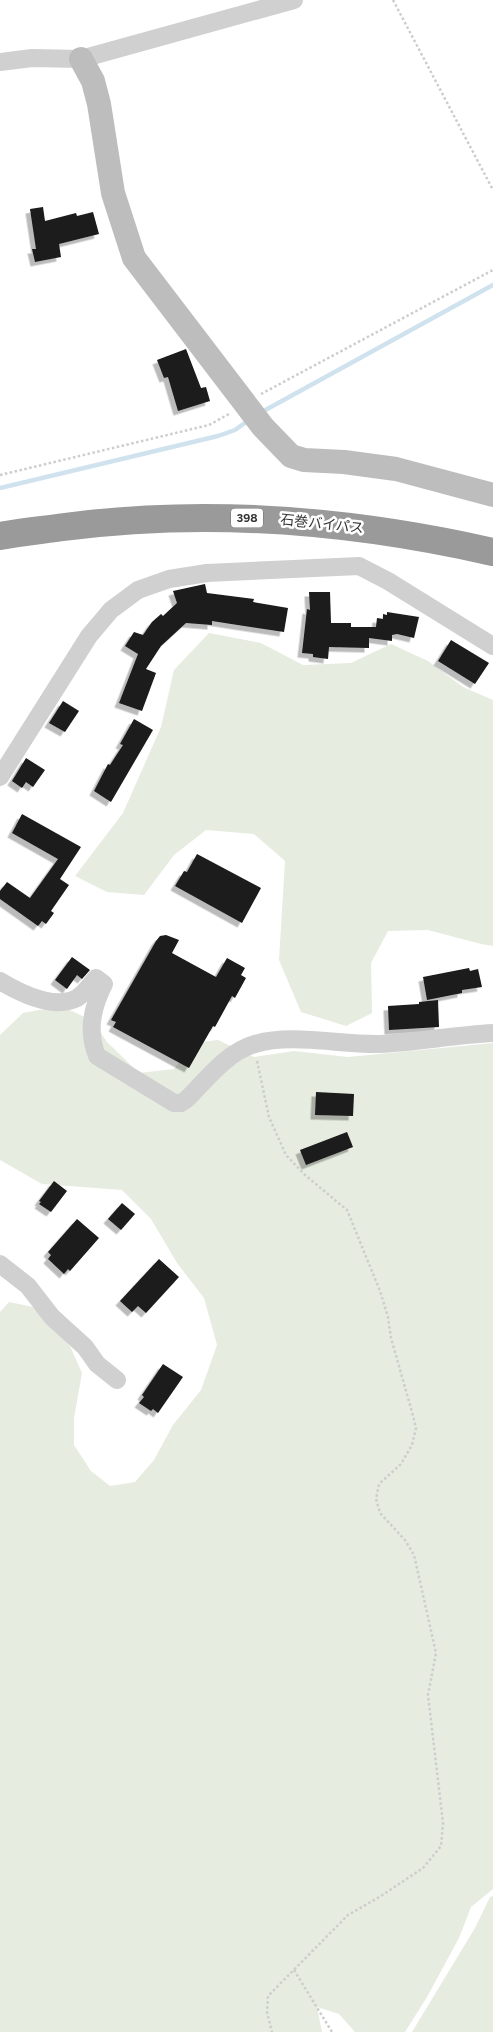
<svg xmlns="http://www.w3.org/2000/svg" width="493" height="2032" viewBox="0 0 493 2032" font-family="Figtree,'Noto Sans JP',sans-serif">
	<defs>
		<filter id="shadow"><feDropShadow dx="-4.5" dy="4.5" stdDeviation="0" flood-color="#0004"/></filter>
	</defs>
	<rect width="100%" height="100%" fill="#fff"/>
	<g fill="#e6ecdf">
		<path d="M209,633l52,10 42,22 48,-2 40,-19 37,17 35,26 30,13v246l-12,-2 -53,-14 -40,1 -17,32 1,50 -26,13 -45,-14 -22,-52 6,-99 -31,-27 -48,-4 -32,25 -30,40 -37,-3 -32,-16 48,-63 38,-86 13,-57z"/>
		<path d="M61,1006l32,15 14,21 32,31 35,-4 20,-26 24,-3 36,17 40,-6 54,6 145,-14v846l-22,18 -12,31 -32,59 -22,35h-50l-16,-18 -22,-7 5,25h-322v-720l9,-10 24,5 37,39 12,27 -8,45v27l17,26 19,15 25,-4 19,-22 19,-35 28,-35 16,-45 -13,-47 -27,-35 -26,-44 -29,-29 -80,-6 -42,-24v-125l23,-22z"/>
		<path d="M493,1896v136h-81l63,-104 15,-31z"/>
	</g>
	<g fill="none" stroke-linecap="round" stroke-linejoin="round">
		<g stroke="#cfe2ee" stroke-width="4.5">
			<path d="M260,413l233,-128"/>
			<path d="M0,488l218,-52 17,-6 14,-10"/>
		</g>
	</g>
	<g fill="#1a1a1a" filter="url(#shadow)">
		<path d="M43,207l2,14 31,-8 1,3 16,-4 6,22 -40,10 2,13 -26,5 -3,-13h4l-6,-40z"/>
		<path d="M186,349l15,39 5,-1 4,14 -32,10 -10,-34 -4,1 -7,-18z"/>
		<path d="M205,584l2,9 47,6 -1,3 35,6 -4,24 -72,-11v4l-26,-2 -25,23 -15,23 10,4 -14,38 -23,-8 19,-49 -13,-8 9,-14 9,3 9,-13 9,-8 2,2 14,-13 -4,-12z"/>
		<path d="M309,592h21l1,31h20v4h25l1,-9 6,1v-5l4,1v-3l32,5 -5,21 -17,-4 -5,1v6l-23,-3v10l-40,-1 -1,12 -15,-2v-3l-11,-1 5,-44 3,1z"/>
		<path d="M451,640l38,23 -14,21 -37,-23z"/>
		<path d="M63,701l16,10 -14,21 -16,-9z"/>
		<path d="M134,719l19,11 -42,72 -17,-11 14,-27 2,1 13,-20 -3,-1z"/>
		<path d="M26,758l19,12 -12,17 -7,-5 -4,6 -10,-7z"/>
		<path d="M22,814l59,33 -21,32 9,6 -18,26 3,2 -8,11 -4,-3 -4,5 -38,-27v-8l7,-9 23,16 28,-39 -46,-26z"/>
		<path d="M197,854l64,34 -19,35 -67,-37 9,-15 3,1z"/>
		<path d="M166,935l13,5 -7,13 44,24 11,-19 18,10 -4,7 5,3 -11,20 -3,-2 -17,31 -2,-1 -24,42 -76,-41 3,-5 -5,-2 45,-79 4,-5z"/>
		<path d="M72,957l18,13 -8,9 -5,-4 -10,14 -12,-9z"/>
		<path d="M469,968l1,3 8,-2 4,18 -20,3v3l-35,7 -4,-23z"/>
		<path d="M438,1000l1,27 -50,3 -1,-24 31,-2v-2z"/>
		<path d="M316,1092l38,2 -1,22 -38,-1z"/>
		<path d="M347,1132l6,15 -47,18 -6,-15z"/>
		<path d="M54,1181l13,10 -16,21 -12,-8 2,-2 -2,-1z"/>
		<path d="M122,1203l13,11 -14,16 -13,-11z"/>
		<path d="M77,1219l22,19 -29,33 -2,-2 -4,5 -16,-15 3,-4 -3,-3z"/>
		<path d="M159,1259l20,18 -33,36 -8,-7 -6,6 -12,-11z"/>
		<path d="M163,1364l20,13 -25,36 -5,-4 -2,2 -12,-8 5,-6 -2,-2z"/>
	</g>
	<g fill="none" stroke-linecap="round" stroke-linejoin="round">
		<g stroke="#cdcdcd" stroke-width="2.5" stroke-dasharray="2.5 2.5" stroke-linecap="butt">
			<path d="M393,0l100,190"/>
			<path d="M261,394l232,-124"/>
			<path d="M0,475l209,-50 20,-11"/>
			<path d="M257,1061l12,56 17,38 19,20 42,35 33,81 8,26 3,21 21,74 4,16 -4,17 -11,19 -22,20 -3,15 4,14 25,27 9,15 22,98 -8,42 15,128 -2,23 -18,22 -42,28 -33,19 -80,81 -1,16 5,20"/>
			<path d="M294,1970l38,62"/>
		</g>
		<g stroke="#d0d0d0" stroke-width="18">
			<path d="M0,62l32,-4 49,1 213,-59"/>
			<path d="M0,777l89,-141 22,-26 27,-20 31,-11 38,-6 152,-7 29,15 105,65"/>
			<path d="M0,981c20,12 54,29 77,17 8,-5 13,-13 19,-20l8,6c-12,24 -17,47 -7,72l77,47h7l6,-4c20,-20 40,-47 68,-55 36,-11 86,1 125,0 38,-2 75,-9 113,-11"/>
			<path d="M0,1264l28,22 24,31 33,30 12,17 20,16"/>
		</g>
		<path stroke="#bdbdbd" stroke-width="24" d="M81,59l12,22 6,23 14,89 21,65 129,169 28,29 13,4 40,2 52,7 97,26"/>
		<path stroke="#9a9a9a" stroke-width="28" d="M0,536c21,-4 43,-6 64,-9 144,-19 288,-7 429,25"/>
	</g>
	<g text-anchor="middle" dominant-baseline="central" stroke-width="5" stroke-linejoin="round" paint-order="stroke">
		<rect fill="#fff" stroke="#707070" stroke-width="1" x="231" y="508.5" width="32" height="19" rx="4"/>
		<g font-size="12" font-weight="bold" fill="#333">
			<text x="247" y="518">398</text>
		</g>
		<g font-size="14" fill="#333" stroke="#fff">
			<text transform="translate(322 524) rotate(6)">石巻バイパス</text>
		</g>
	</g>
</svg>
